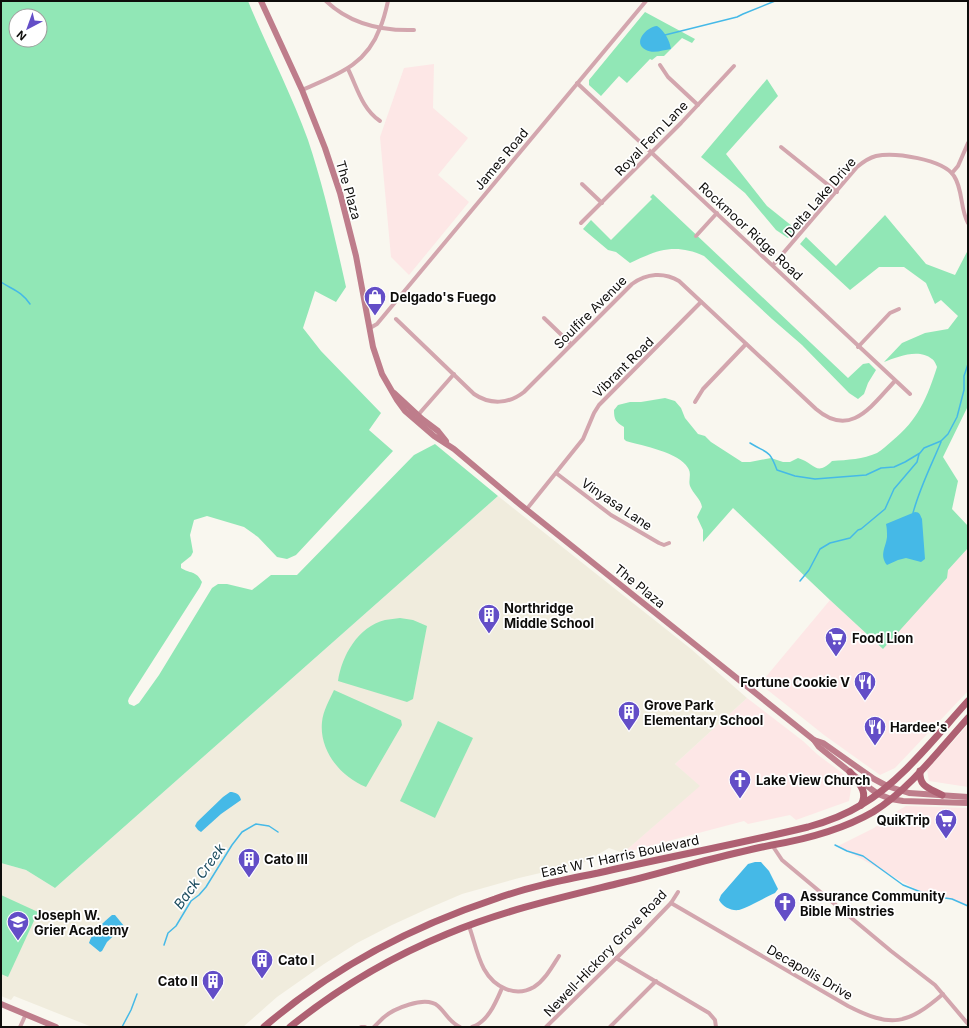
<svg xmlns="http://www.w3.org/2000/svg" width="969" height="1028" viewBox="0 0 969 1028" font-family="Inter,sans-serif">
	<rect width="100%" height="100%" fill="#f9f7ef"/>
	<g fill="#fde7e6">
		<path d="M434,64l-1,44 35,30 -30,37 31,27 -60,73 -18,-18 -11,-120 24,-69z"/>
		<path d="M968,548v143l-73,77 -15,7 -56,-40 -64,-51 70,-84 53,49 65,-79z"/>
		<path d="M747,698l56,43 15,14 23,17 11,11 -3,18 -53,19 -6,-5 -42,9 -4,-3 -121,32 76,-67 -24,-22z"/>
		<path d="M968,725v62l-39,-6 -2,-11z"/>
		<path d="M906,806l62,2v97l-28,-9 -19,-4 -83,-46 36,-18 25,-18z"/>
	</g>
	<path fill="#f0ecdd" d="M498,496l193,153 56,49 -72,66 25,22 -77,67 -14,-5 -26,15 -64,15 -57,16 -35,15 -35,16 -35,18 -33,21 -47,33 -34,30h-151l-78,-31 -3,4 -10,-4v-133l25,7 29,18z"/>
	<g fill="#91e7b6" fill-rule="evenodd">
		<path d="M1,1h247c19,46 43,92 60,139 16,48 27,98 38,147l-10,15 -21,-11 -12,37 18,23 60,62 -12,17 24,21 -97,104 -9,4 -10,-2 -19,-20 -14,-10 -37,-11 -13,4 -4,15 3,17 -2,4 -10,8v4c9,6 15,2 21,14l-2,5 -71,111 -1,3 1,3 5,2 5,-3 20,-28 53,-87 6,-4h9l25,6 19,-15h26l117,-120 21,-11 63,52 -443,392 -29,-18 -25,-7zM16,16h24v24h-24z"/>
		<path d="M645,12l50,27 -3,4 -10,-5 -18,18h-7l-5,4 -2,-1 -23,24 -8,-7 -18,20 -12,-11v-5z"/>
		<path d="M767,79l11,17 -52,58 41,52 30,24 -9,8 -12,-8 -31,-37 -44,-36z"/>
		<path d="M653,194l195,184 15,-14 6,-1 7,7 -8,13 -4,11 -6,5 -9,-6 -47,-48 -30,-26 -68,-63c-29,-13 -47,-6 -74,7l-14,-11 -8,-2 -25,-21 8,-9 20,20 41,-41 -2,-2z"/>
		<path d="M885,215l41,49 29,11 13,-25v156l-25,51 15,24 -6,28 16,17v22l-20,22 -1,8 -64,71 -53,-49 -97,-92 -30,34v-12l-6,-13 5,-10c-1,-8 -9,-13 -12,-21 -2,-6 2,-12 -2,-18 -9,-16 -45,-22 -62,-27l-2,-2v-12c-8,-5 -10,-7 -10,-17l4,-5 12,-3h11l24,-4 10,3 6,7 4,10 13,16 7,2 6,6 31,20h8l21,-4 12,4h7l8,-4c17,5 18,19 34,3 16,-1 31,-2 45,-8 5,-3 10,-8 15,-12 26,-21 35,-43 45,-74 -1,-3 -3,-7 -5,-8 -13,-11 -35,-2 -48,3l18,-19 23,-10 23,-4 10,-13 -17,-16 -6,4 -9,-21 -22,-16h-25l-29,23 -50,-46 6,-7 30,29z"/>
		<path d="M400,618l13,2 14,6 -14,73 -6,3 -69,-21c4,-26 20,-54 47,-61 5,-1 10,-1 15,-2z"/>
		<path d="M334,690l67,30 1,5 -36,62c-25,-10 -47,-36 -44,-65 1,-11 7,-21 12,-32z"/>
		<path d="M438,721l35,17 -38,80 -35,-17z"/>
		<path d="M1,895l37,17 -30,65 -7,-3z"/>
	</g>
	<g fill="#45b9e7">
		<path d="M657,26c7,4 13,15 14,23 -7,1 -18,5 -25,1 -14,-7 0,-23 11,-24z"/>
		<path d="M915,512c5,0 5,3 7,7l3,40 -4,3 -15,-4 -8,2 -11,5c-8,-10 -1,-18 0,-28 0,-4 0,-9 -1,-13z"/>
		<path d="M230,792c5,0 10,2 11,8l-20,14 -20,18 -3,-2 -3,-4 2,-4 26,-25z"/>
		<path d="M755,862h6l8,9 9,18 -3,4c-9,4 -28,15 -36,17 -8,1 -16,-3 -20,-10l2,-5 27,-31z"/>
		<path d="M112,915h3l9,11 -17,16 -5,9 -2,1 -11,-9c3,-11 15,-21 23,-28z"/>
	</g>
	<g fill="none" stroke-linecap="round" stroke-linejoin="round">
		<g stroke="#45b9e7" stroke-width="1.5">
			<path d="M665,35l72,-18 6,-3 32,-13"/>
			<path d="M1,282c12,8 20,9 29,22"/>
			<path d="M750,443c18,11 19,6 27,27l18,6 20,3 51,-4 15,-7 13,-1 11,-5 15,-9 4,-5 17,-7 7,-7 9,-17 7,-27v-14l4,-12"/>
			<path d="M913,513c7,-26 18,-47 28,-71"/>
			<path d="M800,581l9,-11 11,-21 10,-6 20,-5 8,-8 3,-1 24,-20 9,-20 23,-27 2,-8"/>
			<path d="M835,845l12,6 16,5 40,29 28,11 21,3 16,7"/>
			<path d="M164,945l4,-12 8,-7 15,-25 8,-6 7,-8 26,-42 10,-13 14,-8 13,2 9,6"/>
			<path d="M122,1027l9,-17 6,-16"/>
		</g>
		<g stroke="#d3a6ae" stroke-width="4">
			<path d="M326,1c24,23 55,30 88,29"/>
			<path d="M660,65l8,12 30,28"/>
			<path d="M348,69c9,18 14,40 32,52"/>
			<path d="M577,83l333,311"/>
			<path d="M302,90c34,-15 64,-24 78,-62 4,-9 6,-18 8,-27"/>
			<path d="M781,147l56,45"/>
			<path d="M952,173l6,-7 10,-23"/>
			<path d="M582,184l20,19"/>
			<path d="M581,223l100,-100 53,-57"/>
			<path d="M696,236l21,-23"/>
			<path d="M773,265l84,-98c6,-5 11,-9 19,-11 18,-4 67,3 78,20 9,13 6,33 14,47"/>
			<path d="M544,318l27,26"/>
			<path d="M396,319l78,75c16,11 35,10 50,-2l108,-108c15,-11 32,-12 47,-3l137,128c35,30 56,-4 79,-28"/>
			<path d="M370,328l7,-4 269,-323"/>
			<path d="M858,347l32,-34 9,-4"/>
			<path d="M695,402l8,-13 43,-45"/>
			<path d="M418,415l36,-41"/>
			<path d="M556,473l55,42 48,28 5,2 5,-2"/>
			<path d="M526,510l57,-71 11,-26 5,-8 102,-103"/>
			<path d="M772,845l10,15 109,91 44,34 33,39"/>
			<path d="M671,903l177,103c43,22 59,19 95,-12"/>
			<path d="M469,926c5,14 8,30 15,43 10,18 31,29 50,18 11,-7 18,-20 25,-31"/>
			<path d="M616,958l93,55 6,7 1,7"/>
			<path d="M20,1027l6,-13"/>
			<path d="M361,1027h4"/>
			<path d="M374,1027c3,-3 6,-6 9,-9 10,-9 42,-23 55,-12 8,7 11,16 22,21"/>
			<path d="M472,1027c16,-5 24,-25 30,-39"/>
			<path d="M546,1027l96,-94 29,-30 7,-11"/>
			<path d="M610,1027l46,-46"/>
		</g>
		<g stroke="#be7d8b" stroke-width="6">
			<path d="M261,1l41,89 23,58 15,45 16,63 17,91 9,27 15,26 8,11 29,25 20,13 63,53 297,238 5,7 52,42 7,5 13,5 12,2 65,2"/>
			<path d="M394,393l28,26 16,12 8,10"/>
			<path d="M814,740l9,3 51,36 13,7 22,7 59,4"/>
			<path d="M1,1004l55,23"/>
		</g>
		<g stroke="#ae6072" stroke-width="7">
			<path d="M920,771c-1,16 9,17 22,24"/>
			<path d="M850,772c8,11 19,19 11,33"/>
			<path d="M264,1027c67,-58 147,-100 231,-128 33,-12 68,-19 103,-26 70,-16 140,-29 210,-46 18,-5 37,-12 53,-22 41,-24 75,-69 107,-104"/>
			<path d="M290,1027c47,-38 101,-70 157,-93 55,-23 112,-36 169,-50 32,-7 64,-17 96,-25 20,-5 40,-10 60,-14 35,-6 70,-15 101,-33 36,-22 66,-62 95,-94"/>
		</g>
	</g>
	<defs>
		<g id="shop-pin" transform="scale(1.15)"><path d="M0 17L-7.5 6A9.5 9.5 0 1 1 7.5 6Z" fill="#634ec7" stroke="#fff"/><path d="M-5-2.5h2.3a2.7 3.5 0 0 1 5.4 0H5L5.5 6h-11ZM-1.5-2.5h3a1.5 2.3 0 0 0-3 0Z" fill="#fff"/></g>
		<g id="building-pin" transform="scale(1.15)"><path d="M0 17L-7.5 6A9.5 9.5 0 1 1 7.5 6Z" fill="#634ec7" stroke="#fff"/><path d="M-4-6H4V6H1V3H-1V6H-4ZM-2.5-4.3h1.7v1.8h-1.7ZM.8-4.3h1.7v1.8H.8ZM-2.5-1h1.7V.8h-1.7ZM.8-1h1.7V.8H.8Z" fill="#fff"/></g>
		<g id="supermarket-pin" transform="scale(1.15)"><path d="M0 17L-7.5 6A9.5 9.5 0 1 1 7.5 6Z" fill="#634ec7" stroke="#fff"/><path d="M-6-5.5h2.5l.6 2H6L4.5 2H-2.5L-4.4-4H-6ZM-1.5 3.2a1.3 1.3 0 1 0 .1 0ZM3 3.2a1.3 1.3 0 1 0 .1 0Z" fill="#fff"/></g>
		<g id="restaurant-pin" transform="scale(1.15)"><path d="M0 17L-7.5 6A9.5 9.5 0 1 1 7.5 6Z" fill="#634ec7" stroke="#fff"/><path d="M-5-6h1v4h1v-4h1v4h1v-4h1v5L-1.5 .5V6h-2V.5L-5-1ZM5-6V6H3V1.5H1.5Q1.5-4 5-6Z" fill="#fff"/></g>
		<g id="church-pin" transform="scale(1.15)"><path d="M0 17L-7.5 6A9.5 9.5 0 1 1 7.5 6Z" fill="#634ec7" stroke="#fff"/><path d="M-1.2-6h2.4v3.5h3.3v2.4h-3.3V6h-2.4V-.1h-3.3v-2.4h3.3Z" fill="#fff"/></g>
		<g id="school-pin" transform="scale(1.15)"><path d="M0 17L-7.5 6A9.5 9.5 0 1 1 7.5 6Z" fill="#634ec7" stroke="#fff"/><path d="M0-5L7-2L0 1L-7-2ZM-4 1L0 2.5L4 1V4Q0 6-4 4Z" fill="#fff"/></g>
	</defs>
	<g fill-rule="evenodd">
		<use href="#shop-pin" x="375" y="297"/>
		<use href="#building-pin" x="489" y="615"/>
		<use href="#supermarket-pin" x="836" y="638"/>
		<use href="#restaurant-pin" x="865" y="682"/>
		<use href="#building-pin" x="629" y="712"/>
		<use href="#restaurant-pin" x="875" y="727"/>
		<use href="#church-pin" x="740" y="780"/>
		<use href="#supermarket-pin" x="946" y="820"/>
		<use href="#building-pin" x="249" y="859"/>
		<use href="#church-pin" x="785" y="903"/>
		<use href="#school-pin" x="18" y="922"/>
		<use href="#building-pin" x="262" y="960"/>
		<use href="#building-pin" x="213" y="981"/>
	</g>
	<g text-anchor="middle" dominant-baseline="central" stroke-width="3.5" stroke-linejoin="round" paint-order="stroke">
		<g font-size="13" fill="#0e0d0b" stroke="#fff">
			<text transform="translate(651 138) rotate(-46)">Royal Fern Lane</text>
			<text transform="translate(501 159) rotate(-50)">James Road</text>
			<text transform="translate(349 190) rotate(74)">The Plaza</text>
			<text transform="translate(820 197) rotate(-49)">Delta Lake Drive</text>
			<text transform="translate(751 231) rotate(43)">Rockmoor Ridge Road</text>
			<text transform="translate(590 312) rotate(-45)">Soulfire Avenue</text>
			<text transform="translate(623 367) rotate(-45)">Vibrant Road</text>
			<text transform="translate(617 504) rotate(34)">Vinyasa Lane</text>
			<text transform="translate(640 586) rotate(39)">The Plaza</text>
			<text transform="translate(620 856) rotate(-12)">East W T Harris Boulevard</text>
			<text transform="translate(605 953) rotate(-46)">Newell-Hickory Grove Road</text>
			<text transform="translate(810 972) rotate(30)">Decapolis Drive</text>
		</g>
		<g font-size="13" font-weight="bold" fill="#0e0d0b" stroke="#fff" text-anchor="start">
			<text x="390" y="297">Delgado's Fuego</text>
			<text x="504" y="608">Northridge<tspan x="504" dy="15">Middle School</tspan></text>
			<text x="852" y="638">Food Lion</text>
			<text x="850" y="682" text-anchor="end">Fortune Cookie V</text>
			<text x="644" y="705">Grove Park<tspan x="644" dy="15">Elementary School</tspan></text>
			<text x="890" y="727">Hardee's</text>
			<text x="756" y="780">Lake View Church</text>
			<text x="930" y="820" text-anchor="end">QuikTrip</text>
			<text x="264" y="859">Cato III</text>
			<text x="800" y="896">Assurance Community<tspan x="800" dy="15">Bible Minstries</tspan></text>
			<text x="34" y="915">Joseph W.<tspan x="34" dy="15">Grier Academy</tspan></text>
			<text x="278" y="960">Cato I</text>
			<text x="198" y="981" text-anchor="end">Cato II</text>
		</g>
		<g font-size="14" font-style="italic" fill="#1d4d60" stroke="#fff">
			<text transform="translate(199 876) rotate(-54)">Back Creek</text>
		</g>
	</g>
	<rect width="969" height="1028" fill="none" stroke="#0e0d0b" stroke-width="4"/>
	<g transform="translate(28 28) rotate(221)"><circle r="19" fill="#ffffff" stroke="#9f9e9d"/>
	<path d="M0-3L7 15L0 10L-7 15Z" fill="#634ec7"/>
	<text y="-6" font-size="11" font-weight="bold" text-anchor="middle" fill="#0e0d0b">N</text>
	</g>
</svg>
